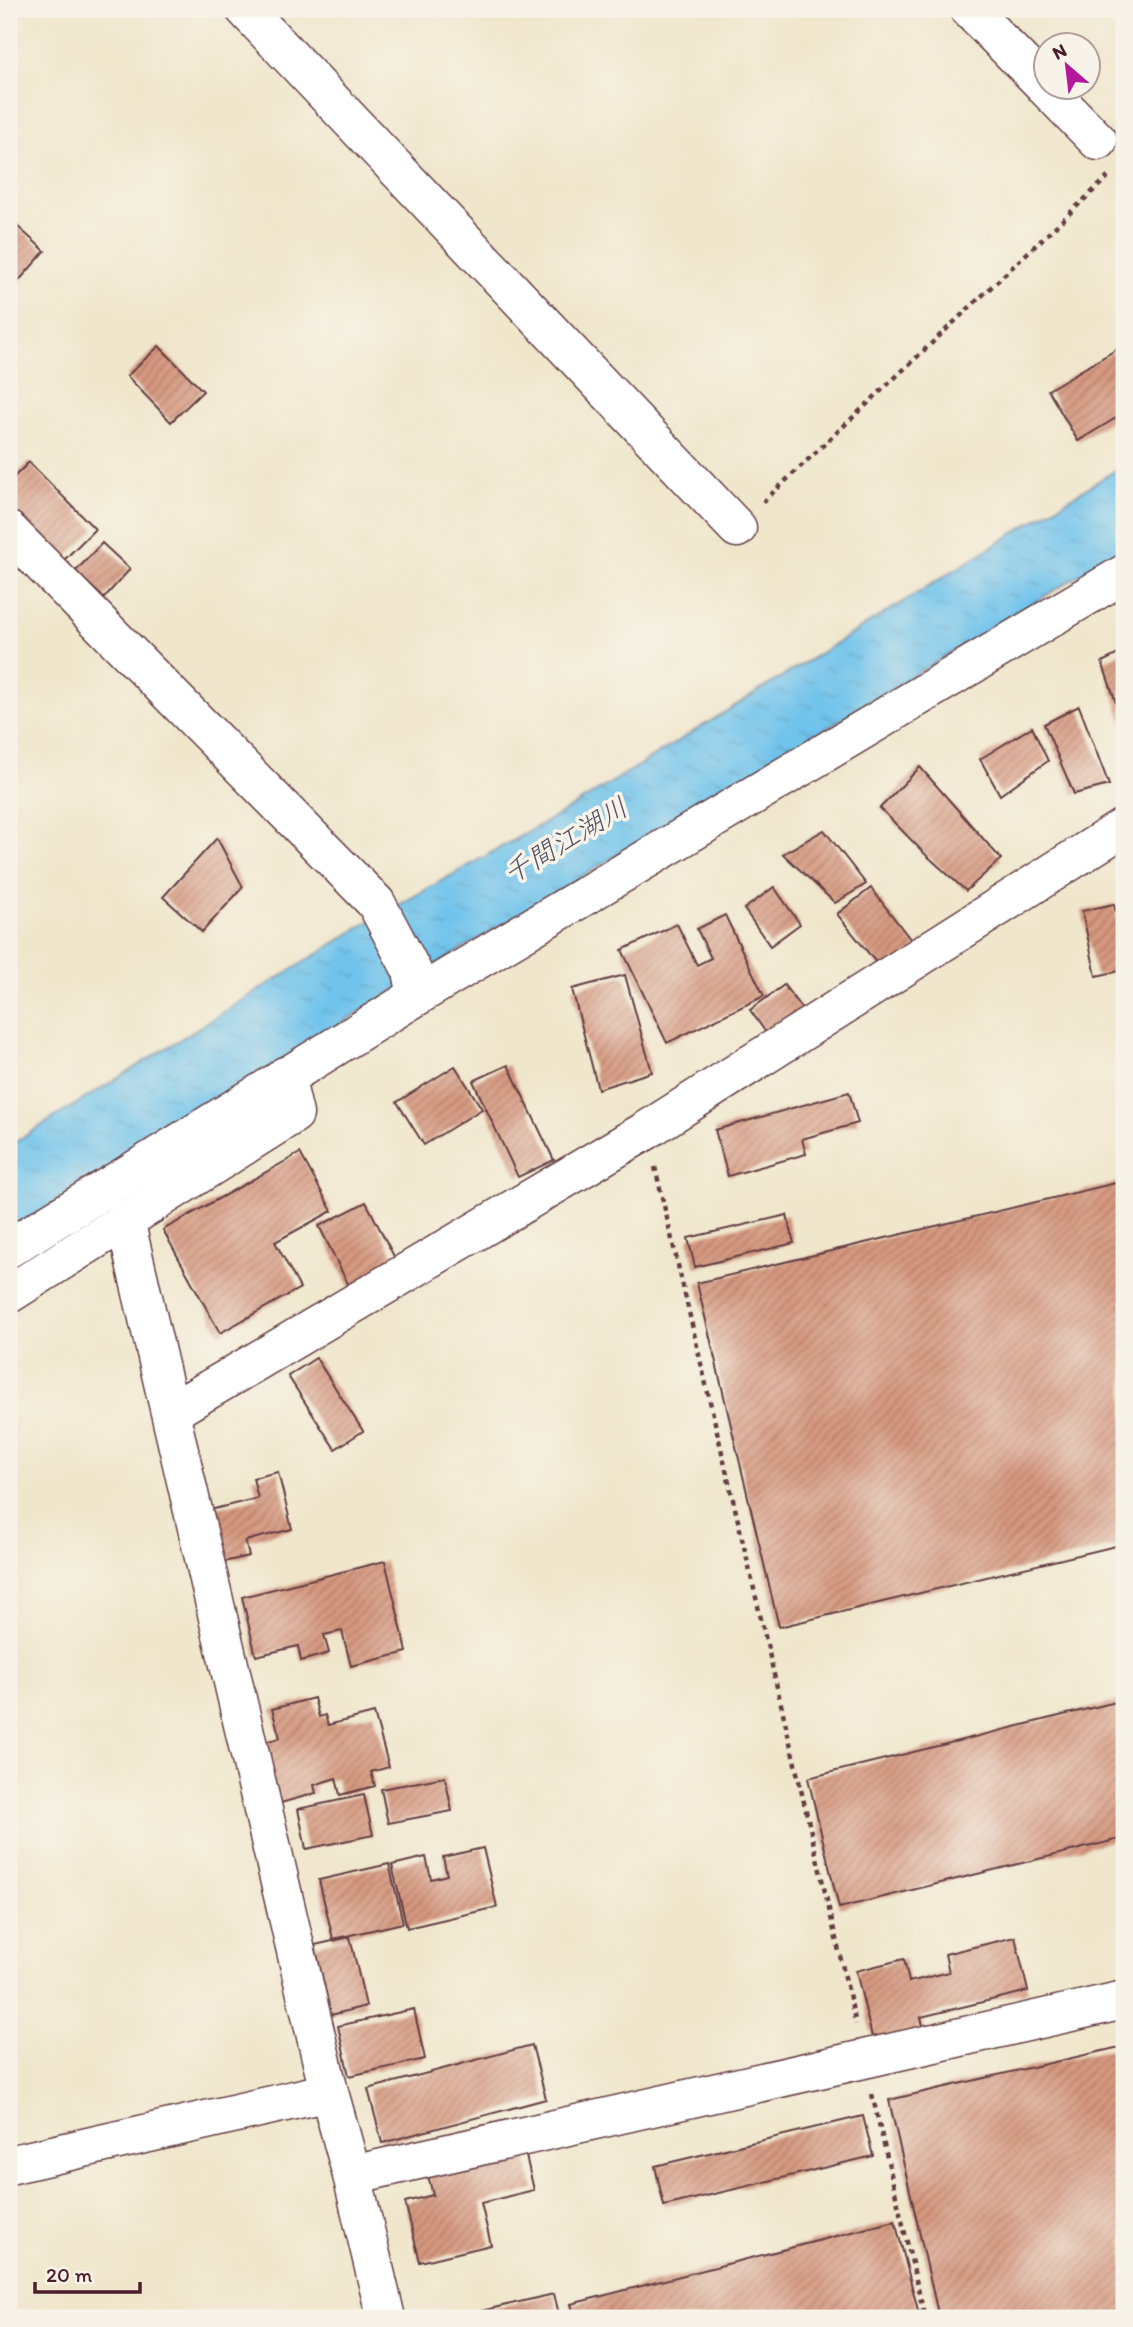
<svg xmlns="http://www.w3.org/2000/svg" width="1133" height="2327" viewBox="0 0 1133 2327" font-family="Itim,'Klee One',sans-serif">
	<defs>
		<pattern id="water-ripples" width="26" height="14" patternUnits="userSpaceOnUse" patternTransform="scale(1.75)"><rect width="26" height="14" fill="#6fc3eb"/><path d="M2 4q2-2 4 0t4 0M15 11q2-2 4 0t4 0" fill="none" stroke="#62a7ca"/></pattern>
		<pattern id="building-hatch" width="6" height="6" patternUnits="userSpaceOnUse" patternTransform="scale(1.75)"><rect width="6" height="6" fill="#d6987f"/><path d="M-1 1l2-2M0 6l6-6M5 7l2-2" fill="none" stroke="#b07b68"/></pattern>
	</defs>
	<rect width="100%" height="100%" fill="#f7f3e8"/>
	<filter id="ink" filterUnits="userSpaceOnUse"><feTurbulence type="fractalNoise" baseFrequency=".0143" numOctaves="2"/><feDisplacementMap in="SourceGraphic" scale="14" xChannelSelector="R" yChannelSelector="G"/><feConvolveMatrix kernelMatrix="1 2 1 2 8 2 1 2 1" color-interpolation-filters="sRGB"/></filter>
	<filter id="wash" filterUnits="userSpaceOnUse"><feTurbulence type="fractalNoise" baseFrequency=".00686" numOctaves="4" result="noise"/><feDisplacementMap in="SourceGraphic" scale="28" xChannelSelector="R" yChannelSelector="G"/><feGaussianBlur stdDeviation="1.57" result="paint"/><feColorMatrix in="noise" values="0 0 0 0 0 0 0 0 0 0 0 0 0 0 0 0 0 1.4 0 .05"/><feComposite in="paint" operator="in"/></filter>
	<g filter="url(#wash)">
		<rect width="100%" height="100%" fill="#f0e6cc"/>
		<path fill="url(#water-ripples)" stroke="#5c718b" stroke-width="2" d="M1124,465v83l-726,440 -389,243v-85l356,-222 202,-114z"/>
		<g id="blocks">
			<g fill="url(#building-hatch)">
				<path d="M17,226l28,25 -36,41v-56z"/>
				<path d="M1124,345v68l-46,28 -30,-51z"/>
				<path d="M159,346l44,45 -32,31 -44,-46z"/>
				<path d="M29,462l66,67 -32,32 -54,-54v-25z"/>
				<path d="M102,543l28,26 -26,29 -29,-26z"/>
				<path d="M1124,651v75l-22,-64z"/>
				<path d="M1079,706l30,79 -35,9 -30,-70z"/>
				<path d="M1032,727l16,34 -48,34 -20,-36z"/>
				<path d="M920,767l81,92 -35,32 -41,-37 -45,-46z"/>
				<path d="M824,830l42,54 -31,19 -52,-49z"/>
				<path d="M217,838l26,49 -41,45 -39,-35z"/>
				<path d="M774,887l26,37 -30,22 -26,-37z"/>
				<path d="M871,888l46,60 -35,22 -45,-56z"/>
				<path d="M1114,904l10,45v21l-28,6 -14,-65z"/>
				<path d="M725,915l39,81 -97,47 -45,-93 55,-26 20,41 14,-7 -14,-29z"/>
				<path d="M625,975l27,97 -54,17 -26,-100z"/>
				<path d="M784,985l23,31 -35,25 -22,-31z"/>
				<path d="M508,1065l46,95 -36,17 -45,-96z"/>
				<path d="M455,1066l27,43 -58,36 -27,-43z"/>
				<path d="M849,1092l9,31 -56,16 4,15 -78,22 -13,-46z"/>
				<path d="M300,1153l32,58 -57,31 25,46 -80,45 -57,-103z"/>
				<path d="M1124,1181v363l-345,83 -82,-344z"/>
				<path d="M366,1202l34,66 -48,24 -33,-66z"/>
				<path d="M787,1215l7,28 -99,24 -7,-29z"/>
				<path d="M316,1358l47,73 -28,18 -47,-73z"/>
				<path d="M278,1472l14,57 -47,12 4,15 -30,7 -13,-52 52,-13 -5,-20z"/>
				<path d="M385,1561l22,91 -56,14 -9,-35 -18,4 5,18 -28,8 -3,-15 -42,10 -14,-59z"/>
				<path d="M314,1698l5,19 6,-2 3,10 46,-12 15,54 -18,5 4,14 -35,9 -4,-17 -22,7 2,8 -39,11 -16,-61 19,-5 -8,-29z"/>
				<path d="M1124,1700v138l-285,70 -31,-130z"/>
				<path d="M445,1777l7,34 -64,12 -7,-34z"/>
				<path d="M364,1795l9,40 -67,14 -8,-40z"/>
				<path d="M483,1848l14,59 -90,21 -15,-63 34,-8 5,22 16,-4 -4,-18z"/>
				<path d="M389,1864l14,59 -70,16 -14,-59z"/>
				<path d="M350,1937l16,69 -35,9 -16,-70z"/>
				<path d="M1015,1937l13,54 -107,26 3,13 -51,11 -17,-70 48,-12 5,23 40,-10 -4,-18z"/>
				<path d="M414,2009l11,50 -76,17 -11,-50z"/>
				<path d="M532,2045l14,54 -164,44 -14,-54z"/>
				<path d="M1124,2046v272h-185l-50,-218z"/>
				<path d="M863,2116l10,40 -209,50 -9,-40z"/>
				<path d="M523,2143l11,47 -53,13 10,42 -71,17 -15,-60 28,-7 -7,-28z"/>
				<path d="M895,2221l25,97h-345l-4,-14z"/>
				<path d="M554,2294l6,24h-105v-1z"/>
			</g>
		</g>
	</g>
	<g filter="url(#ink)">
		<use href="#blocks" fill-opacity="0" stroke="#633d43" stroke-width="2"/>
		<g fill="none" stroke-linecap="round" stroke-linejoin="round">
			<g stroke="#633d43" stroke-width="41">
				<g id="minor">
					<path d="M245,9l492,519"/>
					<path d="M969,9l77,78"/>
					<path d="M1046,88l52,53"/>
					<path d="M9,531l367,372 36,68 5,25"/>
					<path d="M125,1220l204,872 23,83 34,143"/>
					<path d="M9,1248l408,-252 707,-422"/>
					<path d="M9,1294l285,-180 -9,-38"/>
					<path d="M171,1412l476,-282 477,-303"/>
					<path d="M9,2165l320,-73"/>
					<path d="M352,2175l772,-175"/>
				</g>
			</g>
			<g stroke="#633d43" stroke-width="4.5" stroke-dasharray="5 5" stroke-linecap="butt">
				<path d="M763,502l345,-325"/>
				<path d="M655,1167l201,857"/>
				<path d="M872,2094l53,224"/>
			</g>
			<use href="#minor" stroke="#fff" stroke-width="38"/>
		</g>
	</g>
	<g text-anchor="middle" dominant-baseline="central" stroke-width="7" stroke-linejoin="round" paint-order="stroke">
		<g font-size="28" font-style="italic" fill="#555065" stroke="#f7f3e8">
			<text transform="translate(565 840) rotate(-31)">千間江湖川</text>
		</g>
	</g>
	<rect width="1133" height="2327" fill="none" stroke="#f7f3e8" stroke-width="35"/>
	<g transform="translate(1067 66) rotate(332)"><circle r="33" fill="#f7f3e8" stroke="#b29e9c" stroke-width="2"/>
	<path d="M0-5L12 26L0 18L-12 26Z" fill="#b5179e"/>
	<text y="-10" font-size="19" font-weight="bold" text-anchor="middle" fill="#4a1f2b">N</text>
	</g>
	<path d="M35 2282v10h105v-10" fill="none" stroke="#4a1f2b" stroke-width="3.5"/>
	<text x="46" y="2282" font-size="21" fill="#4a1f2b" stroke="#f7f3e8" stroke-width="5" paint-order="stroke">20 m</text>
</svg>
